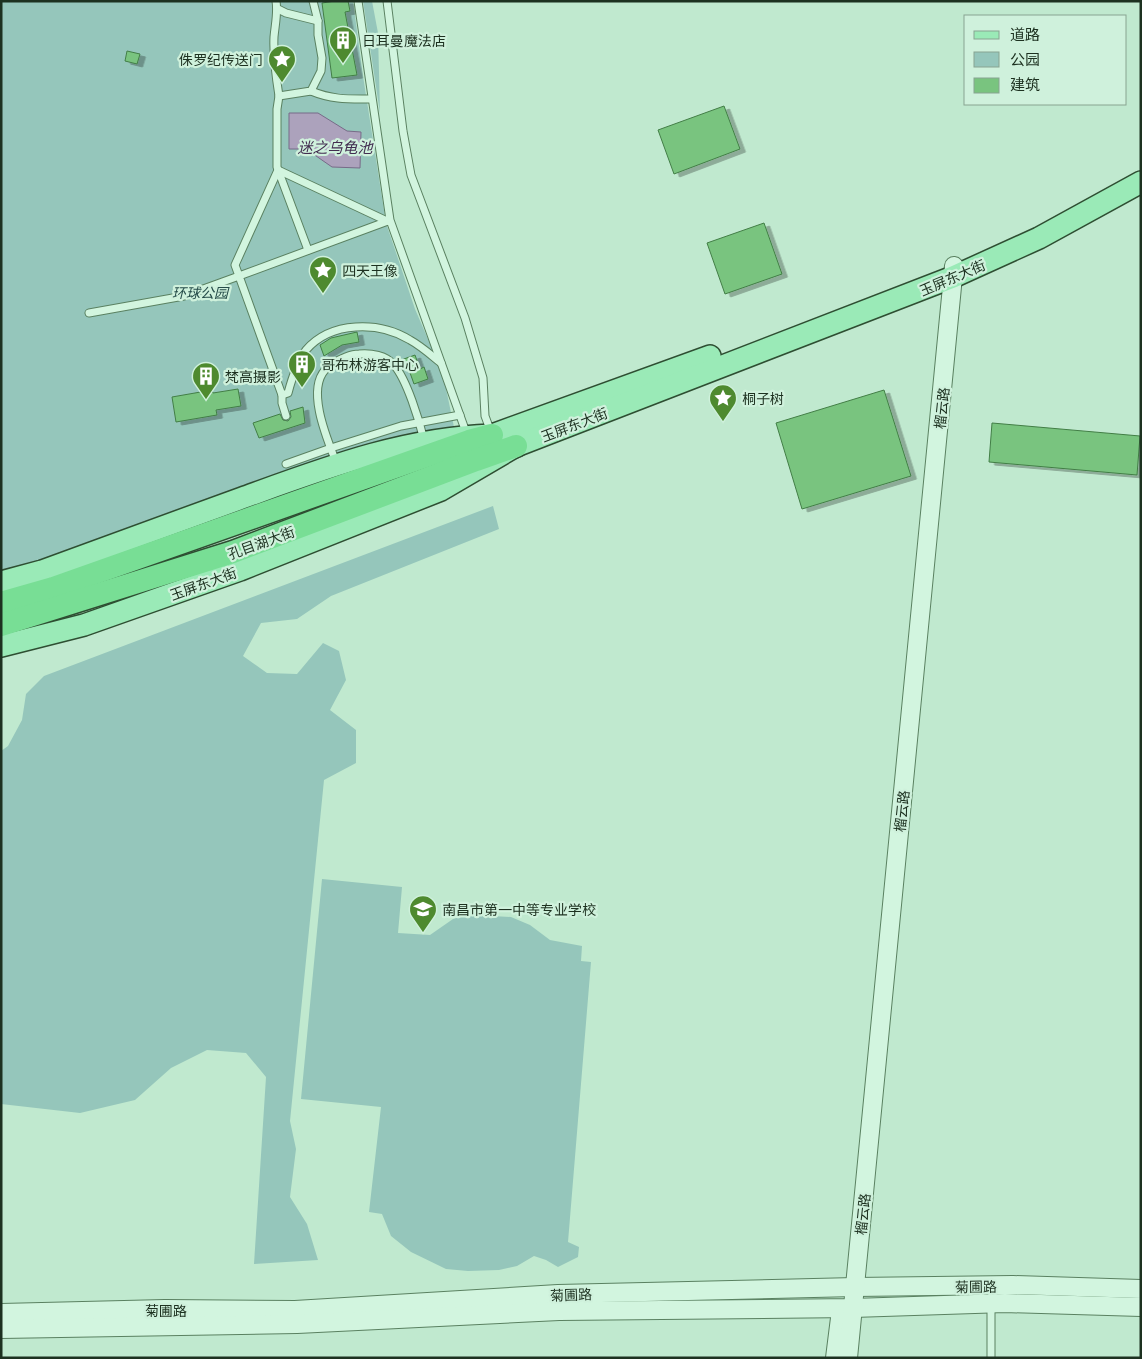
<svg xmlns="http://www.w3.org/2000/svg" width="1142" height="1359" viewBox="0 0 1142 1359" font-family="Literata,'Noto Sans SC',serif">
	<defs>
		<filter id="shadow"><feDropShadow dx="5.5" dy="3" stdDeviation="0" flood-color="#0004"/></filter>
	</defs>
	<rect width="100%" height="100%" fill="#c0e9cf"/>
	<g fill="#95c6bb">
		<path d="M1,1h352l10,75 23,147 29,86 28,65 11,53 -427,145 -26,1z"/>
		<path d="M363,1h9l6,32 2,80z"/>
		<path d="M493,506l6,23 -168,67 -34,23 -36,4 -18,33 24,17 30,1 26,-31 16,8 7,29 -16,30 26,20v33l-32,17 -34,341 6,28 -6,48 17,27 11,36 -64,4 12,-187 -20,-24 -39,-3 -36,18 -36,32 -55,13 -79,-9v-353l7,-5 14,-26 4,-26 18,-18z"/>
		<path d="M322,879l80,8 -4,46 32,2 23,-16 18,-5 21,2 19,1 19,8 20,15 32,6 -1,15 10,1 -23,280 11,5 -1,10 -20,10 -12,-7 -12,-4 -17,10 -18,4 -31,1 -22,-2 -35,-17 -20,-16 -9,-22 -13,-2 12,-105 -80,-8z"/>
	</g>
	<path fill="#aca2bc" stroke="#776b88" d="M289,113h29l29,18 14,1 -1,36 -28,-1 -26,-18h-17z"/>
	<g fill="#79c47f" stroke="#427e46" filter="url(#shadow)">
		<path d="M335,1h13l2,10 -5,1 12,63 -25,3 -10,-75z"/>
		<path d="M127,51l13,3 -3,10 -12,-3z"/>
		<path d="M724,106l16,43 -66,25 -16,-44z"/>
		<path d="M764,223l18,51 -57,20 -18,-51z"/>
		<path d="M357,332l2,10 -17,3 -18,11 -4,-11 11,-7z"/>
		<path d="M415,355l5,14 4,-2 4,12 -14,5 -5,-14 -8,-10z"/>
		<path d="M238,389l3,17 -25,4 1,5 -41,7 -4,-25 40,-7 1,3z"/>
		<path d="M884,390l27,86 -109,33 -26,-86z"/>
		<path d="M303,407l2,16 -46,15 -6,-15 27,-9 3,6 5,1 3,-4 -1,-6z"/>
		<path d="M992,423l148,13 -3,39 -148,-13z"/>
	</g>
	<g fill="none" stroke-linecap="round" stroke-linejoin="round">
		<g stroke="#5a8161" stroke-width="9">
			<g id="service">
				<path d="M276,1c2,12 -1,24 -2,36 -1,20 2,40 5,59"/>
				<path d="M358,1l32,219 77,215"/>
				<path d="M387,1l16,130 8,44 54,143 18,60 2,38 6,16"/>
				<path d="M278,9l8,4 32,8"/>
				<path d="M311,91c22,9 37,8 60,8"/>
				<path d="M308,250l-31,-83v-58l2,-13 32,-5 10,-20 1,-13 -4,-23v-14l-5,-20"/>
				<path d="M89,313l95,-17 55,-20 -4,-11 43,-95 109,51"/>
				<path d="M282,395l6,-2c4,-15 9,-31 18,-43 25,-29 73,-29 104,-10 11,6 21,15 31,23"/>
				<path d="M286,416l-4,-13v-8l-43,-119 149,-55"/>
				<path d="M336,462c-8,-21 -30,-71 -11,-92 2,-2 6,-4 9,-7 6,-4 17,-9 25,-9 12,-1 27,1 35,11 13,15 25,55 30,75"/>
				<path d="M286,464l45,-16 70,-22 59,-11"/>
				<path d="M991,1304v54"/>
			</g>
		</g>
		<g stroke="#5a8161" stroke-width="20">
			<g id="tertiary">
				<path d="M1,1313l164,-4 130,1 263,-16 297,-7 158,-2 128,4"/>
				<path d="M1,1329l296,-5 262,-13 294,-3 152,-5 136,4"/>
				<path d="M835,1358l5,-40"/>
				<path d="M848,1358l106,-1092"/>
			</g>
		</g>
		<g stroke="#2e4e32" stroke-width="24">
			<g id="primary">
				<path d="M1,582l41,-11c67,-25 134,-49 200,-73 83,-30 161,-60 250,-63l218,-79"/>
				<path d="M1,646l83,-21 156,-55 201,-80 75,-44 437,-169 86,-39 102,-56"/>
			</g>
		</g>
		<g stroke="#2e4e32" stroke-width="25">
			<g id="trunk">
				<path d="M1,603l52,-15 416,-147 23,-6"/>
				<path d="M1,625l232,-73 243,-92 40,-14"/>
			</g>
		</g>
		<use href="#service" stroke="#d2f5df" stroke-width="7"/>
		<use href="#tertiary" stroke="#d2f5df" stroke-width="18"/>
		<use href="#primary" stroke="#9aeab7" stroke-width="21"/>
		<use href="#trunk" stroke="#78de95" stroke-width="22"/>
	</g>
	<defs>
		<g id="building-pin" transform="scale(1.4375)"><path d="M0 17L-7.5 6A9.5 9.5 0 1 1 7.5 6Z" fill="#4e8a2f" stroke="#cff1dc"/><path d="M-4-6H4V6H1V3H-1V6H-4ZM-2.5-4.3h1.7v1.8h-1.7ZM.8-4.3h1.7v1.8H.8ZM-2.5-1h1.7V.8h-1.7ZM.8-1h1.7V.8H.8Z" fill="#fff"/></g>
		<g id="sight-pin" transform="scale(1.4375)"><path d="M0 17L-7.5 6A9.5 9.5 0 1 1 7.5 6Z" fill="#4e8a2f" stroke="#cff1dc"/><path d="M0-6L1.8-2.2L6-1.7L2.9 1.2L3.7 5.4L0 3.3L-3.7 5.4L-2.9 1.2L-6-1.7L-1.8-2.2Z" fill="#fff"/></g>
		<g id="school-pin" transform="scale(1.4375)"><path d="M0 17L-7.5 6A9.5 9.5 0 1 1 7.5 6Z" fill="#4e8a2f" stroke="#cff1dc"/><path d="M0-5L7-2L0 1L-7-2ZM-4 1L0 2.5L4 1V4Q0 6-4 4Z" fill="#fff"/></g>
	</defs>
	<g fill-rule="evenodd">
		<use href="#building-pin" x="343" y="40"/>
		<use href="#sight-pin" x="282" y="59"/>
		<use href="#sight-pin" x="323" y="270"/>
		<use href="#building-pin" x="302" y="364"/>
		<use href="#building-pin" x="206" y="376"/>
		<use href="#sight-pin" x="723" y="398"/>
		<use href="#school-pin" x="423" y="909"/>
	</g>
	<g text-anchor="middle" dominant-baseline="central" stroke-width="4.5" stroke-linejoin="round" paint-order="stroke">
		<g font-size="14" fill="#1d3120" stroke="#cff1dc" text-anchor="start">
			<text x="362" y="40">日耳曼魔法店</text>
			<text x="263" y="59" text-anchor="end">侏罗纪传送门</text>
			<text x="342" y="270">四天王像</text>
			<text x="321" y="364">哥布林游客中心</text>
			<text x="225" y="376">梵高摄影</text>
			<text x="742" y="398">桐子树</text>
			<text x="442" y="909">南昌市第一中等专业学校</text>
		</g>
		<g font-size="14" fill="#1d3120" stroke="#cff1dc">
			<text transform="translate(952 277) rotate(-23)">玉屏东大街</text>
			<text transform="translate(941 408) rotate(-84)">榴云路</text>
			<text transform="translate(574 424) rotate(-21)">玉屏东大街</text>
			<text transform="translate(261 542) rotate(-20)">孔目湖大街</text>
			<text transform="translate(203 583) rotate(-20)">玉屏东大街</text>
			<text transform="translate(901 811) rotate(-84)">榴云路</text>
			<text transform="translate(862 1214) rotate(-84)">榴云路</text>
			<text transform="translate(976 1286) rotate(-1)">菊圃路</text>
			<text transform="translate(571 1294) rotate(-2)">菊圃路</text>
			<text x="166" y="1310">菊圃路</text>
		</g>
		<g font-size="14" font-style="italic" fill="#254c49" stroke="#cff1dc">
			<text x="200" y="292">环球公园</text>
		</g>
		<g font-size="15" font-style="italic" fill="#422d50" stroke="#cff1dc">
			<text x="335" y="146">迷之乌龟池</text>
		</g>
	</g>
	<rect width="1142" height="1359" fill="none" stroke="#1d3120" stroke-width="5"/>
	<rect x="964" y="15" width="162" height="90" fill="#cff1dc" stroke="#88a491"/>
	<rect x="974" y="31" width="25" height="8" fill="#9aeab7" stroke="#88a491"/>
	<text x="1010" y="40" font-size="15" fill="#1d3120">道路</text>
	<rect x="974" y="52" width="25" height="15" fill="#95c6bb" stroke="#88a491"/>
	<text x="1010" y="65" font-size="15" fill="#1d3120">公园</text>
	<rect x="974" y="78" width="25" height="15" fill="#79c47f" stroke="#88a491"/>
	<text x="1010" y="90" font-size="15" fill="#1d3120">建筑</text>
</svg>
